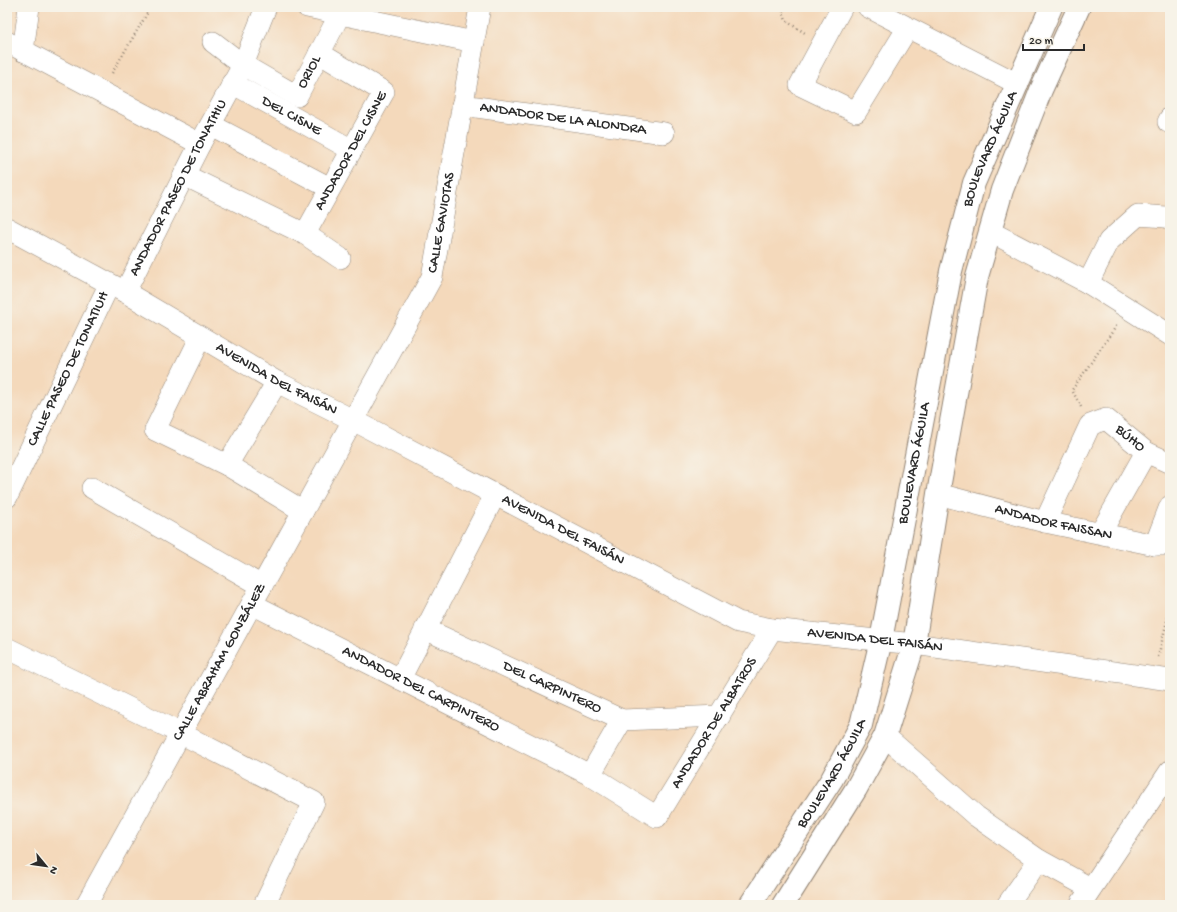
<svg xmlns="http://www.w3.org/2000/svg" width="1177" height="912" viewBox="0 0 1177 912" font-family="'Gochi Hand',sans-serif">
	<rect width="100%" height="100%" fill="#f7f3e8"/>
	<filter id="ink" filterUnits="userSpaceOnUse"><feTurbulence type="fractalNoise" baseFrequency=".025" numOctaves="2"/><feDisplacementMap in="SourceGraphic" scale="8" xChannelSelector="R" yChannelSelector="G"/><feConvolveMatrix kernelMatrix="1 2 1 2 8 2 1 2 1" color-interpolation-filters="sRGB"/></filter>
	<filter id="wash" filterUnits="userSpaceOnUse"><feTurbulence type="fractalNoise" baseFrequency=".012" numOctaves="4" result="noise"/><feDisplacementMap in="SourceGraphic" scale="16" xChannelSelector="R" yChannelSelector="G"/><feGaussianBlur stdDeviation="0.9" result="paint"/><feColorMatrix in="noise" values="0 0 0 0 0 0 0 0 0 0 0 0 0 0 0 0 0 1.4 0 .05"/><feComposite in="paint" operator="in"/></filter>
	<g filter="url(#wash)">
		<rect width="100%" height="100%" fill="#f4d9bb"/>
	</g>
	<g filter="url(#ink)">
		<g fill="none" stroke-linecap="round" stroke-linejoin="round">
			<g stroke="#908273" stroke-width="22">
				<g id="minor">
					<path d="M307,7l167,35"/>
					<path d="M842,7l-42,78 56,27 51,-83"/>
					<path d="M868,7l150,77"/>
					<path d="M7,42l193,102"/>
					<path id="s1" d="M213,42l30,23 54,31 43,-82"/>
					<path d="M23,51l6,-44"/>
					<path id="s2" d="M232,83l120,67"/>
					<path id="s3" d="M462,105l202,28"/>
					<path d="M1168,122l2,-4"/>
					<path d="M211,125l119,63"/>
					<path d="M184,175l121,59 35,24"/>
					<path id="s4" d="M7,228l118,64 152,90 76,38 385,202 34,7 142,15 256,36"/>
					<path d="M991,232l97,51 82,52"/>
					<path id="s5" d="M305,234l79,-142 -65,-39"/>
					<path d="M1088,283l21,-42 29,-26 28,2 4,2"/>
					<path id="s6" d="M125,292l75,-148 43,-79 23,-58"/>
					<path d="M200,338l-45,92 72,35 76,46"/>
					<path d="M227,465l50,-83"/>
					<path d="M92,488l170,98"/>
					<path id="s7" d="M938,494l107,28 110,23h15"/>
					<path id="s8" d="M7,497l102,-212"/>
					<path id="s9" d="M1045,522l45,-97 16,-6 40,33 24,11"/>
					<path d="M1101,532l45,-80"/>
					<path d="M1155,545l15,-39"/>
					<path id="s10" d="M252,604l338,171 67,42 115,-188"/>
					<path id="s11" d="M425,629l197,91 98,-4"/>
					<path d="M7,648l173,85 134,69 -50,103"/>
					<path d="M400,679l95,-184"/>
					<path d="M885,736l91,80 63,44 51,28"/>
					<path d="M590,775l32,-55"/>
					<path id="s12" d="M86,905l346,-628 48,-270"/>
					<path d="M1007,905l32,-45"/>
					<path d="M1080,905l90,-134"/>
				</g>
			</g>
			<g stroke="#908273" stroke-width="24">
				<g id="tertiary">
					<path id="s13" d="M750,905l82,-126 29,-54 20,-85 70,-369 23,-88 77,-176"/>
					<path d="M783,905l73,-116 29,-53 29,-92 24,-150 39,-217 25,-87 39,-100 38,-83"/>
				</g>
			</g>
			<g stroke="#908273" stroke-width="2.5" stroke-dasharray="1 3" stroke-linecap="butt">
				<path d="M785,7l-2,4 3,10 19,12"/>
				<path d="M112,73l39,-66"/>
				<path d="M1081,407l-9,-17 45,-65"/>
				<path d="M1158,657l12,-48"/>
			</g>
			<use href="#minor" stroke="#fff" stroke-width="21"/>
			<use href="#tertiary" stroke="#fff" stroke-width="22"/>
		</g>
	</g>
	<g text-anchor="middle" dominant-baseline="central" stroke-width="3" stroke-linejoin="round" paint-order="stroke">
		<g font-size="15" fill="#2b2b2b" stroke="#f7f3e8">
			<text stroke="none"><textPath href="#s1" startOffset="127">ORIOL</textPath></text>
			<text stroke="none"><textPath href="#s2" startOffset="68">DEL CISNE</textPath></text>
			<text stroke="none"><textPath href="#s3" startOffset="102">ANDADOR DE LA ALONDRA</textPath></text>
			<text stroke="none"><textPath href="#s13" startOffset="803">BOULEVARD ÁGUILA</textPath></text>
			<text stroke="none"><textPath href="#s5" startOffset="95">ANDADOR DEL CISNE</textPath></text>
			<text stroke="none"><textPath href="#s6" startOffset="117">ANDADOR PASEO DE TONATHIU</textPath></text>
			<text stroke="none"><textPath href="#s12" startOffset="772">CALLE GAVIOTAS</textPath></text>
			<text stroke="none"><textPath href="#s8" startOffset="142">CALLE PASEO DE TONATIUH</textPath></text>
			<text stroke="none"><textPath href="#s4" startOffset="309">AVENIDA DEL FAISÁN</textPath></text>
			<text stroke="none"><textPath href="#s9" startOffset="155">BÚHO</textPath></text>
			<text stroke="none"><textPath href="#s13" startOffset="479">BOULEVARD ÁGUILA</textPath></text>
			<text stroke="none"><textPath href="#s7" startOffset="119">ANDADOR FAISSAN</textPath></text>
			<text stroke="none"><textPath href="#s4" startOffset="633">AVENIDA DEL FAISÁN</textPath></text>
			<text stroke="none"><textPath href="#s4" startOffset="969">AVENIDA DEL FAISÁN</textPath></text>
			<text stroke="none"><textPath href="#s12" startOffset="277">CALLE ABRAHAM GONZÁLEZ</textPath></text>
			<text stroke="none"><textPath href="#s11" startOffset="140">DEL CARPINTERO</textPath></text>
			<text stroke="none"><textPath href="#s10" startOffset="189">ANDADOR DEL CARPINTERO</textPath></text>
			<text stroke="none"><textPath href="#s10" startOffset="568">ANDADOR DE ALBATROS</textPath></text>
			<text stroke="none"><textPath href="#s13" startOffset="155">BOULEVARD ÁGUILA</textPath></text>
		</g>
	</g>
	<rect width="1177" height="912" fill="none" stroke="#f7f3e8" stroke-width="24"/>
	<g transform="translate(46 866) rotate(119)" stroke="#f7f3e8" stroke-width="3" paint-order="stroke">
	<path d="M0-3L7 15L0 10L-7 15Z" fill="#2b2b2b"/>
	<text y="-6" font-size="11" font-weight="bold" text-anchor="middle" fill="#2b2b2b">N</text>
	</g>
	<path d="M1023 44v6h61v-6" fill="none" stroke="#2b2b2b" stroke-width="2"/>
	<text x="1029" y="44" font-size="12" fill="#2b2b2b" stroke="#f7f3e8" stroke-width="3" paint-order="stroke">20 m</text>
</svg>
